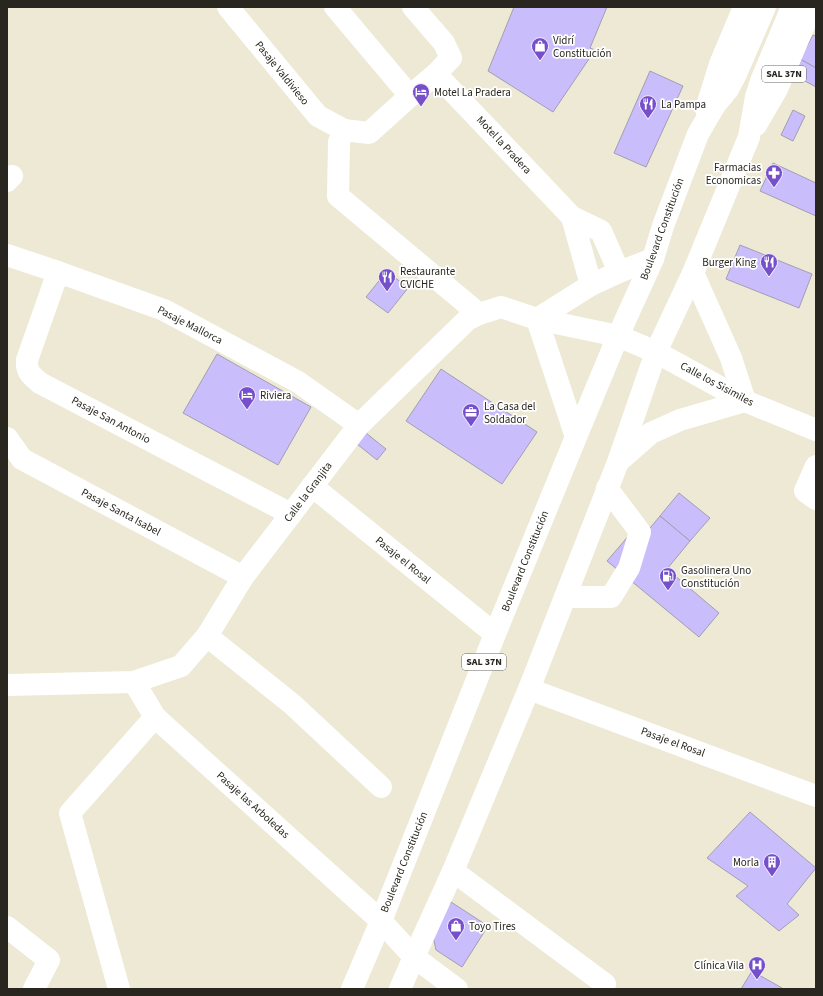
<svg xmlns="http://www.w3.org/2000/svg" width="823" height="996" viewBox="0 0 823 996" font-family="'Source Sans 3',sans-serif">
	<rect width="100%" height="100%" fill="#eee9d4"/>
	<g fill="#c9bdfc" stroke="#a29eb2">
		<path d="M514,7h93l-17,41 5,2 -42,62 -65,-41z"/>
		<path d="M813,35l3,1v32l-16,-9z"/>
		<path d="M800,59l16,9v19l-24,-13z"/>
		<path d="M650,71l33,15 -37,81 -32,-14z"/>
		<path d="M793,110l12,6 -12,25 -12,-6z"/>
		<path d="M773,163l43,20v33l-56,-25z"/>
		<path d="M740,245l72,29 -13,34 -73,-29z"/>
		<path d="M387,271l21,17 -20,25 -22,-16z"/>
		<path d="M217,354l94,53 -33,58 -95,-52z"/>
		<path d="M441,369l96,63 -35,52 -96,-63z"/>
		<path d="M366,433l20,16 -9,11 -20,-16z"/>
		<path d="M679,493l31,25 -20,23 -30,-25z"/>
		<path d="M660,516l30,25 -23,28 52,44 -20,24 -92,-76 24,-28 9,7z"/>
		<path d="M750,812l66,56 -29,36 12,11 -20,16 -43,-35 12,-10 -41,-28z"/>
		<path d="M451,902l37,24 -26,41 -26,-17 -4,-18z"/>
		<path d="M752,971l30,17v1h-41z"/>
	</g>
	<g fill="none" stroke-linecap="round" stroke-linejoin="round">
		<g stroke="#fff" stroke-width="22">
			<path d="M228,7l90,109 26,14 25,3 41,-37 26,-22 136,143 29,14 18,41"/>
			<path d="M335,7l75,89"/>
			<path d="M413,7l31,36 7,15 -15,16"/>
			<path d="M344,130l-5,12 -1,54 141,118"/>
			<path d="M7,181l5,-5"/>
			<path d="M572,217l19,68"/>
			<path d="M7,255l51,17 106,38 134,72 61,43"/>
			<path d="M58,272l-31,88c-1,12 4,15 13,23l251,131"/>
			<path d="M7,438l15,21 221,118"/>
			<path d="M816,466l-11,25 11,8"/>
			<path d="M312,486l183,148"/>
			<path d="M565,597h46l18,-29 11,-36 -33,-44"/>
			<path d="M207,636l85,68 89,83"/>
			<path d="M134,682l21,35 226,204 33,36 43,32"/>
			<path d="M7,685l127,-3 47,-16 26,-30 36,-59 116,-152 108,-105 12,-6 22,-7 36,12 81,17"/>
			<path d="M529,689l287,107"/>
			<path d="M453,871l152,113"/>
			<path d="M7,927l42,33 -15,29"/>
			<path d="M119,989l-49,-176 85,-96"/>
		</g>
		<path stroke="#fff" stroke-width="22" d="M618,336l38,16 89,49 71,29"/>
		<g stroke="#fff" stroke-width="22">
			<path d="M706,109l14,-45 24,-57"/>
			<path d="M756,125l21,-36 35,-82"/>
			<path d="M576,437l-39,-118 54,-34 28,-13 34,-13"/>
			<path d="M619,461l32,-28 29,-13 65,-19 -14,-43 -38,-85"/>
			<path d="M352,989l29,-68 114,-287 81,-197 42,-101 35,-77 10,-33 35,-92 17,-29 13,-16 8,-15 29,-67"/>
			<path d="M400,989l14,-32 39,-86 76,-182 89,-227 38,-110 37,-79 56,-136 7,-40 5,-16 31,-74"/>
		</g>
	</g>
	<defs>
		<g id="shop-pin" transform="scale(0.9)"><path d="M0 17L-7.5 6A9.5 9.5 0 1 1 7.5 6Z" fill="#7550ca" stroke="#fff"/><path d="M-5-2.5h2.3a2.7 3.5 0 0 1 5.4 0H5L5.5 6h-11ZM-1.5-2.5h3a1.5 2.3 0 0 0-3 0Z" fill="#fff"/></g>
		<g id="hotel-pin" transform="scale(0.9)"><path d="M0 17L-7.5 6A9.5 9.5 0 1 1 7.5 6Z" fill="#7550ca" stroke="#fff"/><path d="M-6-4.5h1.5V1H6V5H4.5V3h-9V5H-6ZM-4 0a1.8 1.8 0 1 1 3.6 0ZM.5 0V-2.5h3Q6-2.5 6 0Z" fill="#fff"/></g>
		<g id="restaurant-pin" transform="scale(0.9)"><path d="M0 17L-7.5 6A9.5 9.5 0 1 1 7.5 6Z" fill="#7550ca" stroke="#fff"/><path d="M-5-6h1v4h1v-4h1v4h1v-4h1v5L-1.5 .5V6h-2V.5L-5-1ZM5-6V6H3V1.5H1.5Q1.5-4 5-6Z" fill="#fff"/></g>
		<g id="pharmacy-pin" transform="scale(0.9)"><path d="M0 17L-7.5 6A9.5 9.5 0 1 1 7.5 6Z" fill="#7550ca" stroke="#fff"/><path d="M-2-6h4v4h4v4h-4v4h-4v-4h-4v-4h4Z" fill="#fff"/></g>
		<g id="office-pin" transform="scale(0.9)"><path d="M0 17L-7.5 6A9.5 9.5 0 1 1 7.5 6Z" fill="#7550ca" stroke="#fff"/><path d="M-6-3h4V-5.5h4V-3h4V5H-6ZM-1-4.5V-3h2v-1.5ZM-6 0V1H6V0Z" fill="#fff"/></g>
		<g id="fuel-pin" transform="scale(0.9)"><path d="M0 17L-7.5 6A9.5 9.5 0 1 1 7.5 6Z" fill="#7550ca" stroke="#fff"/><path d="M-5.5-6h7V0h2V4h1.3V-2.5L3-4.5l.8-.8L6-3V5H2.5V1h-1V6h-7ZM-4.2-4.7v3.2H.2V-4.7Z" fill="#fff"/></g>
		<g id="building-pin" transform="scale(0.9)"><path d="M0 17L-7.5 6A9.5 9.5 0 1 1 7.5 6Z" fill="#7550ca" stroke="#fff"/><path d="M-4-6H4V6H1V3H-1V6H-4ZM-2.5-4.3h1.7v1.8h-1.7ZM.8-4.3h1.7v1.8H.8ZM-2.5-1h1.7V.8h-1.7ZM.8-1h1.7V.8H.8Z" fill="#fff"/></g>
		<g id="hospital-pin" transform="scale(0.9)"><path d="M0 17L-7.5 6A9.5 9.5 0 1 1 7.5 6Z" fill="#7550ca" stroke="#fff"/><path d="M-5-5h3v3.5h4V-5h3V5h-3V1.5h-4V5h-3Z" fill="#fff"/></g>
	</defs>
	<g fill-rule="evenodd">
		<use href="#shop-pin" x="540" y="46"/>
		<use href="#hotel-pin" x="421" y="92"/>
		<use href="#restaurant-pin" x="648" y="104"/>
		<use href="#pharmacy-pin" x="774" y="173"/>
		<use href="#restaurant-pin" x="769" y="262"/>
		<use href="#restaurant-pin" x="387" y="277"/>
		<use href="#hotel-pin" x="247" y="395"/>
		<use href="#office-pin" x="471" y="412"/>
		<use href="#fuel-pin" x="668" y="576"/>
		<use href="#building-pin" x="772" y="862"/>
		<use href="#shop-pin" x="456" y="926"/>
		<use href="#hospital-pin" x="757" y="965"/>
	</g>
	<g text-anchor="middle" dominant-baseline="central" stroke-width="3.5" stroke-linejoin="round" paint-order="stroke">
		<g fill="#fff" stroke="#686762" stroke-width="1">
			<rect x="762" y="66" width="44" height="16" rx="3"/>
			<rect x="462" y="654" width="44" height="16" rx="3"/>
		</g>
		<g font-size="10" font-weight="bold" fill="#28261e">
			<text x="784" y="74">SAL 37N</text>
			<text x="484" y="662">SAL 37N</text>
		</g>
		<g font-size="11" fill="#28261e" stroke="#fff" text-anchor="start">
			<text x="553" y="40">Vidrí<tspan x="553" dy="13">Constitución</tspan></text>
			<text x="434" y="92">Motel La Pradera</text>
			<text x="661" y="104">La Pampa</text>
			<text x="761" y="167" text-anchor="end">Farmacias<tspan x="761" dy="13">Economicas</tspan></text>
			<text x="756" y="262" text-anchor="end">Burger King</text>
			<text x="400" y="271">Restaurante<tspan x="400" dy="13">CVICHE</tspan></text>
			<text x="260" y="395">Riviera</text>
			<text x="484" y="406">La Casa del<tspan x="484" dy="13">Soldador</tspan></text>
			<text x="681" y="570">Gasolinera Uno<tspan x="681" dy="13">Constitución</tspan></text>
			<text x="759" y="862" text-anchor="end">Morla</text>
			<text x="469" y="926">Toyo Tires</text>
			<text x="744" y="965" text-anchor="end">Clínica Vila</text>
		</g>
		<g font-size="11" fill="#28261e" stroke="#fff">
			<text transform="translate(282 73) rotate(51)">Pasaje Valdivieso</text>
			<text transform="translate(504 145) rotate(47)">Motel la Pradera</text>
			<text transform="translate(662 229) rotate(-70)">Boulevard Constitución</text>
			<text transform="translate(190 325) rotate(27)">Pasaje Mallorca</text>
			<text transform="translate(717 384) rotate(28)">Calle los Sisimiles</text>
			<text transform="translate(111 420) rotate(28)">Pasaje San Antonio</text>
			<text transform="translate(308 492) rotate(-53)">Calle la Granjita</text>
			<text transform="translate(121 512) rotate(28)">Pasaje Santa Isabel</text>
			<text transform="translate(403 560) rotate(39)">Pasaje el Rosal</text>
			<text transform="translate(525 561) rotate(-68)">Boulevard Constitución</text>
			<text transform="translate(673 742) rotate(20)">Pasaje el Rosal</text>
			<text transform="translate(253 805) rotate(42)">Pasaje las Arboledas</text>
			<text transform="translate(404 862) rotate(-68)">Boulevard Constitución</text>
		</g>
	</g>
	<rect width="823" height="996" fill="none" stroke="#28261e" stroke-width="16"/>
</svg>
